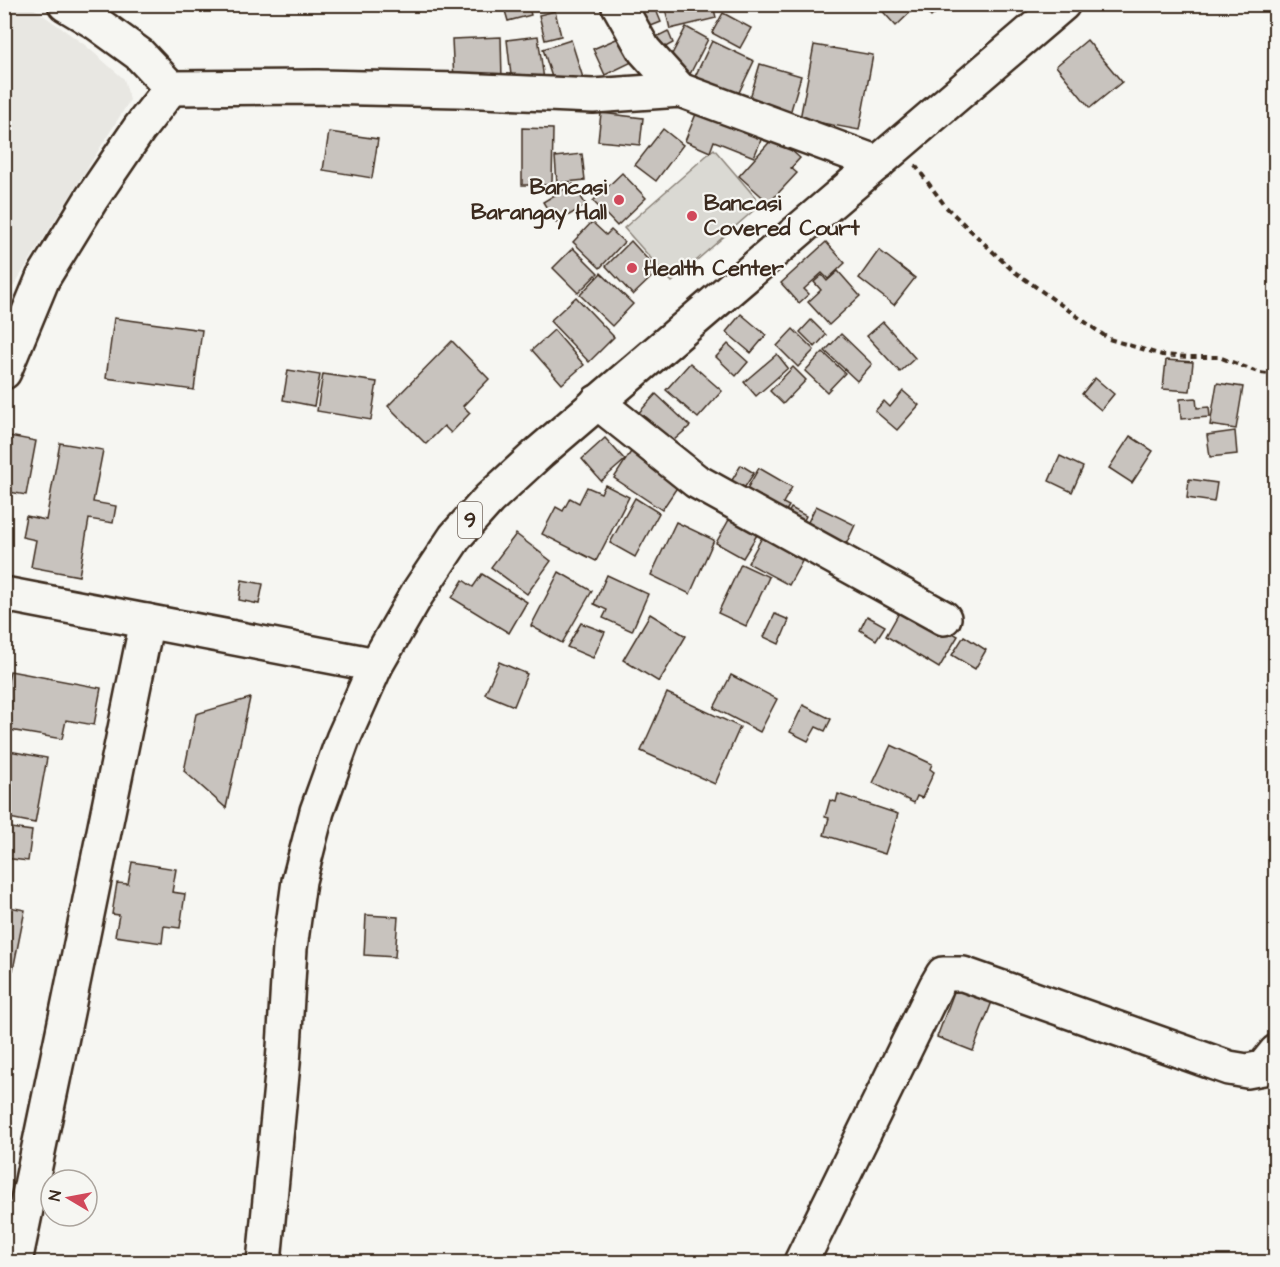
<svg xmlns="http://www.w3.org/2000/svg" width="1280" height="1267" viewBox="0 0 1280 1267" font-family="'Architects Daughter',sans-serif">
	<rect width="100%" height="100%" fill="#f6f6f2"/>
	<filter id="ink" filterUnits="userSpaceOnUse"><feTurbulence type="fractalNoise" baseFrequency=".0167" numOctaves="2"/><feDisplacementMap in="SourceGraphic" scale="12" xChannelSelector="R" yChannelSelector="G"/><feConvolveMatrix kernelMatrix="1 2 1 2 8 2 1 2 1" color-interpolation-filters="sRGB"/></filter>
	<g filter="url(#ink)">
		<path fill="#e8e7e2" d="M5,4l24,1 56,40 39,34 6,21 -125,200z"/>
		<path fill="#dad9d3" stroke="#8a8278" stroke-width="1.5" d="M714,149l47,55 -89,78 -48,-54z"/>
		<g fill="#c8c3be" stroke="#3b2a1e" stroke-width="1.5">
			<path d="M503,4h25l3,11 -23,6z"/>
			<path d="M541,4h14l-12,6z"/>
			<path d="M664,4h49l3,14 -46,11z"/>
			<path d="M876,4h43l-23,22z"/>
			<path d="M920,4h24v1l-13,12z"/>
			<path d="M654,5l7,17 -20,8 -7,-17z"/>
			<path d="M555,11l6,25 -16,4 -6,-25z"/>
			<path d="M723,13l28,15 -11,20 -28,-15z"/>
			<path d="M686,27l22,12 -20,39 -22,-12z"/>
			<path d="M668,31l5,12 -13,7 -6,-12z"/>
			<path d="M538,36l6,44 -32,4 -5,-44z"/>
			<path d="M501,37l1,43 -48,1 -2,-42z"/>
			<path d="M621,37l11,25 -27,13 -12,-26z"/>
			<path d="M571,40l13,41 -28,9 -13,-41z"/>
			<path d="M1087,40l35,42 -32,26 -34,-42z"/>
			<path d="M712,41l42,20 -21,44 -42,-20z"/>
			<path d="M814,45l59,10 -14,75 -59,-11z"/>
			<path d="M760,64l41,12 -12,41 -41,-12z"/>
			<path d="M698,109l65,26 -9,22 -40,-16 -4,11 -25,-11z"/>
			<path d="M601,113l42,5 -3,27 -42,-4z"/>
			<path d="M522,128l31,1 -1,56h-30z"/>
			<path d="M663,129l20,16 -27,36 -21,-16z"/>
			<path d="M329,132l49,7 -6,39 -49,-8z"/>
			<path d="M775,136l25,22 -9,10 6,5 -28,30 -30,-27z"/>
			<path d="M582,154l3,26 -28,3 -2,-26z"/>
			<path d="M622,173l24,25 -29,28 -24,-25z"/>
			<path d="M573,184l13,21 -30,18 -13,-21z"/>
			<path d="M592,222l14,13 5,-5 13,12 -24,26 -27,-26z"/>
			<path d="M631,241l27,30 -25,24 -27,-29z"/>
			<path d="M826,242l19,21 -17,16 -6,-6 -18,16 5,5 -10,9 -18,-20z"/>
			<path d="M573,248l25,25 -20,20 -25,-25z"/>
			<path d="M879,250l36,28 -21,27 -35,-27z"/>
			<path d="M838,271l22,25 -31,29 -21,-23 13,-12 -7,-8 8,-7 5,6z"/>
			<path d="M601,273l32,31 -21,22 -32,-31z"/>
			<path d="M576,297l38,40 -25,25 -39,-41z"/>
			<path d="M741,314l25,21 -15,18 -25,-21z"/>
			<path d="M114,318l88,12 -8,60 -88,-12z"/>
			<path d="M811,320l15,15 -11,12 -15,-15z"/>
			<path d="M883,322l32,36 -15,14 -33,-36z"/>
			<path d="M793,329l21,21 -16,17 -21,-21z"/>
			<path d="M554,330l30,35 -22,19 -30,-34z"/>
			<path d="M841,334l31,30 -15,17 -32,-30z"/>
			<path d="M452,341l37,38 -26,27 7,7 -19,20 -7,-7 -18,18 -38,-38z"/>
			<path d="M728,344l20,18 -12,14 -20,-19z"/>
			<path d="M823,352l22,21 -18,19 -22,-21z"/>
			<path d="M777,354l11,14 -32,28 -12,-14z"/>
			<path d="M1166,360l27,2 -3,29 -27,-2z"/>
			<path d="M690,363l32,28 -24,27 -32,-28z"/>
			<path d="M793,367l13,13 -23,24 -13,-13z"/>
			<path d="M288,370l32,5 -6,31 -31,-6z"/>
			<path d="M323,374l54,8 -6,38 -54,-9z"/>
			<path d="M1095,378l19,16 -13,16 -19,-16z"/>
			<path d="M1217,383l26,4 -7,42 -26,-4z"/>
			<path d="M903,391l16,14 -22,25 -22,-19 9,-10 6,6z"/>
			<path d="M656,394l34,32 -24,21 -33,-28z"/>
			<path d="M1196,398l1,10 12,-1 1,10 -29,2 -1,-20z"/>
			<path d="M1235,431l2,23 -27,3 -3,-22z"/>
			<path d="M4,435l32,6 -10,54 -22,-4z"/>
			<path d="M1130,436l23,15 -21,32 -23,-15z"/>
			<path d="M605,438l20,22 -24,21 -19,-22z"/>
			<path d="M60,443l43,7 -10,52 23,4 -3,17 -24,-4 -10,57 -48,-9 5,-27 -14,-3 4,-21 20,4z"/>
			<path d="M634,447l48,33 -20,30 -48,-32z"/>
			<path d="M1060,456l23,11 -11,25 -23,-11z"/>
			<path d="M741,465l13,8 -17,26 -12,-7z"/>
			<path d="M759,468l33,19 -9,16 6,3 -11,18 -38,-23z"/>
			<path d="M1189,479l28,4 -3,19 -27,-4z"/>
			<path d="M605,485l24,12 -33,64 -54,-27 14,-27 7,4 7,-13 9,5 8,-16 14,6z"/>
			<path d="M635,498l24,15 -24,44 -25,-14z"/>
			<path d="M816,506l39,19 -14,30 -40,-19z"/>
			<path d="M791,508l15,8 -9,18 -15,-9z"/>
			<path d="M735,509l28,16 -20,33 -27,-15z"/>
			<path d="M676,522l38,18 -24,54 -39,-19z"/>
			<path d="M765,532l41,22 -17,31 -41,-22z"/>
			<path d="M516,534l35,27 -24,33 -36,-27z"/>
			<path d="M741,564l28,13 -23,49 -28,-13z"/>
			<path d="M559,572l33,19 -30,52 -31,-17z"/>
			<path d="M482,574l45,28 -18,31 -57,-35 11,-18 10,7z"/>
			<path d="M607,575l41,19 -16,37 -29,-13 4,-8 -13,-6z"/>
			<path d="M242,580l21,4 -4,20 -20,-4z"/>
			<path d="M904,604l54,32 -19,32 -53,-32z"/>
			<path d="M650,614l36,22 -27,46 -36,-22z"/>
			<path d="M775,614l14,6 -10,24 -15,-7z"/>
			<path d="M867,616l18,10 -9,14 -16,-10z"/>
			<path d="M581,623l24,9 -12,26 -26,-11z"/>
			<path d="M964,636l22,14 -11,19 -23,-14z"/>
			<path d="M499,662l28,12 -13,32 -29,-12z"/>
			<path d="M10,671l91,17 -7,37 -28,-5 -4,19 -58,-10v-28z"/>
			<path d="M731,675l46,24 -17,33 -46,-24z"/>
			<path d="M667,693l73,34 -25,57 -74,-33z"/>
			<path d="M250,698l-24,110 -42,-37 12,-57z"/>
			<path d="M803,705l28,14 -6,12 -9,-4 -8,14 -18,-9z"/>
			<path d="M891,745l41,19 -2,5 4,3 -12,26 -5,-2 -3,7 -41,-20z"/>
			<path d="M4,750l43,8 -12,65 -31,-6z"/>
			<path d="M838,794l60,20 -13,40 -61,-19 5,-17 -4,-1 5,-17 6,2z"/>
			<path d="M4,827l28,4 -4,30 -24,-3z"/>
			<path d="M132,862l44,7 -4,23 13,2 -5,34 -16,-2 -2,17 -47,-7 4,-21 -7,-1 5,-31 11,1z"/>
			<path d="M4,906l21,4 -12,60 -9,-2z"/>
			<path d="M366,915l32,2 -3,40 -31,-2z"/>
			<path d="M957,984l36,15 -20,52 -36,-14z"/>
		</g>
		<g fill="none" stroke-linecap="round" stroke-linejoin="round">
			<g stroke="#3b2a1e" stroke-width="38">
				<g id="minor">
					<path d="M65,4l30,18 44,32 32,34 147,-1 141,3 134,6 87,-6 198,73"/>
					<path d="M618,4l26,46 36,40"/>
					<path d="M4,372l39,-94 49,-80 47,-69 32,-41"/>
					<path d="M597,402l99,79 248,137"/>
					<path d="M4,594l372,71"/>
					<path d="M15,1262l49,-235 83,-406"/>
					<path d="M801,1262l135,-276 7,-12h20l266,94 18,3 16,-3 13,-16"/>
				</g>
			</g>
			<g stroke="#3b2a1e" stroke-width="38">
				<path id="major" d="M264,1262l19,-198 7,-116 9,-67 18,-70 26,-72 33,-74 41,-71 38,-57 34,-38 51,-47 523,-448"/>
			</g>
			<path stroke="#3b2a1e" stroke-width="4" stroke-dasharray="6 4.5" stroke-linecap="butt" d="M915,165l31,42 66,63 97,69 53,16 26,2h31l41,16 16,2"/>
			<use href="#minor" stroke="#f6f6f2" stroke-width="33"/>
			<use href="#major" stroke="#f6f6f2" stroke-width="33"/>
		</g>
	</g>
	<g fill="#d1495b" stroke="#f6f6f2" stroke-width="2">
		<circle cx="619" cy="200" r="6"/>
		<circle cx="692" cy="216" r="6"/>
		<circle cx="632" cy="268" r="6"/>
	</g>
	<g text-anchor="middle" dominant-baseline="central" stroke-width="4.5" stroke-linejoin="round" paint-order="stroke">
		<rect fill="#f6f6f2" stroke="#73675e" stroke-width="1.5" x="458" y="502" width="24" height="36" rx="4.5"/>
		<g font-size="21" font-weight="bold" fill="#3b2a1e">
			<text x="470" y="520">9</text>
		</g>
		<g font-size="22" font-weight="bold" fill="#3b2a1e" stroke="#f6f6f2" text-anchor="start">
			<text x="607" y="187" text-anchor="end">Bancasi<tspan x="607" dy="25">Barangay Hall</tspan></text>
			<text x="704" y="203">Bancasi<tspan x="704" dy="25">Covered Court</tspan></text>
			<text x="644" y="268">Health Center</text>
		</g>
	</g>
	<rect width="1280" height="1267" fill="none" stroke="#f6f6f2" stroke-width="24"/>
	<rect x="12" y="12" width="1256" height="1243" fill="none" stroke="#3b2a1e" stroke-width="2" filter="url(#ink)"/>
	<g transform="translate(69 1198) rotate(280)"><circle r="28" fill="#f6f6f2" stroke="#aba49d" stroke-width="1.5"/>
	<path d="M0-4.5L10 22L0 15L-10 22Z" fill="#d1495b"/>
	<text y="-9" font-size="16" font-weight="bold" text-anchor="middle" fill="#3b2a1e">N</text>
	</g>
</svg>
